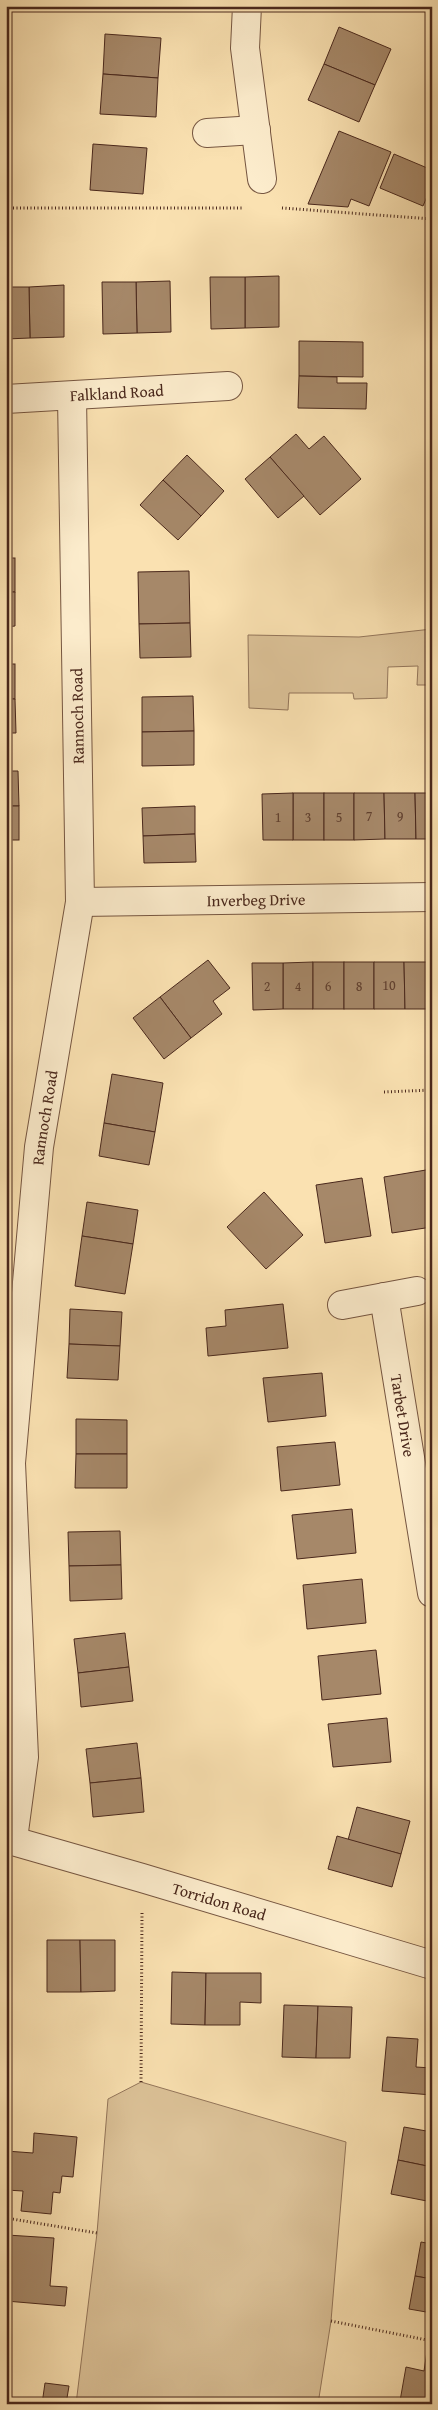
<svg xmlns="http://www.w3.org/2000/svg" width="438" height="2410" viewBox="0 0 438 2410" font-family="'Gentium Book Plus',serif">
	<rect width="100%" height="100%" fill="#fae1b1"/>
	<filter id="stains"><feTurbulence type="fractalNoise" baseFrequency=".004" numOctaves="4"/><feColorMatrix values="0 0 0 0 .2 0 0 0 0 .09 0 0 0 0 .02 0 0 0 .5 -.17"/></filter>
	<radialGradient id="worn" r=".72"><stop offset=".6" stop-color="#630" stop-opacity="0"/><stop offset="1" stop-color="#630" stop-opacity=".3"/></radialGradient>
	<g fill="#dcc298" stroke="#93755a">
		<path d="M432,629v56h-15l1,-19 -30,1 -1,31 -33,1 -1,-6h-64l-1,17 -39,-2 -1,-73 111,2z"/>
		<path d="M141,2082l205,60 -15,179 -13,83h-242l21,-171 11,-134z"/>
	</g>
	<g fill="#a68869" stroke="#4a281c">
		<path d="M339,27l52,22 -16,36 -51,-21z"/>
		<path d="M105,34l56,4 -3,40 -55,-4z"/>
		<path d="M324,64l51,21 -16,37 -51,-22z"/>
		<path d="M103,74l55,4 -2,39 -56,-3z"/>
		<path d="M339,131l52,21 -22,54 -18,-7 -3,8 -40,-3z"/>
		<path d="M93,144l54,4 -4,46 -53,-4z"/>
		<path d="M394,154l38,16v15l-9,21 -43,-18z"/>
		<path d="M279,276v51l-34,1v-51z"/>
		<path d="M210,277h35v51l-34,1z"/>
		<path d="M170,281l1,51 -34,1 -1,-51z"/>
		<path d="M102,282h34l1,51 -34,1z"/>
		<path d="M64,285v52l-34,1 -1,-51z"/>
		<path d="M6,287h23l1,51 -24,1z"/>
		<path d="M299,341l64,1v35l-64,-1z"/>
		<path d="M299,376l38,1v6h30l-1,26 -68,-1z"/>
		<path d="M296,434l13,15 15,-13 37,43 -41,36 -50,-58z"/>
		<path d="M187,455l37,36 -23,25 -38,-36z"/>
		<path d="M270,457l34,39 -26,22 -33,-39z"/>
		<path d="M163,480l38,36 -23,24 -38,-35z"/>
		<rect x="6" y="558" width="9" height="34"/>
		<path d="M189,571l1,52 -51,1 -1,-52z"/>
		<path d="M6,592h9v34l-9,1z"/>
		<path d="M190,623l1,34 -51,1 -1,-34z"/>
		<rect x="6" y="664" width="9" height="35"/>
		<path d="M193,696l1,35 -52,1v-35z"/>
		<path d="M6,699h9l1,34h-10z"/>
		<path d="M194,731v34l-52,1v-34z"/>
		<path d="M6,771h12l1,35h-13z"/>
		<rect x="293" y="793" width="31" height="47"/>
		<path d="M293,793v47h-30l-1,-46z"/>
		<rect x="324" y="793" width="30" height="47"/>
		<path d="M354,793h30l1,46 -31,1z"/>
		<path d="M384,793h31l1,46h-31z"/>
		<path d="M415,793h17v46h-16z"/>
		<rect x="6" y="806" width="13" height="34"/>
		<path d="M195,806v28l-52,2 -1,-28z"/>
		<path d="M195,834l1,28 -52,1 -1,-27z"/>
		<path d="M208,960l22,28 -17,13 9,13 -31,24 -31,-41z"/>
		<path d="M313,962v47h-30v-46z"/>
		<rect x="313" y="962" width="31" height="47"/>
		<rect x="344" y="962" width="30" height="47"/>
		<path d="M374,962h30l1,47h-31z"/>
		<path d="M404,962h28v47h-27z"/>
		<path d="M252,963h31v46l-30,1z"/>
		<path d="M160,997l31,41 -27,21 -31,-41z"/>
		<path d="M112,1074l51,9 -8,49 -51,-9z"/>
		<path d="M104,1123l51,9 -6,33 -50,-9z"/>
		<path d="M432,1169v58l-40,6 -8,-56z"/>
		<path d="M362,1178l9,58 -46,7 -9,-58z"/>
		<path d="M264,1192l39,43 -37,34 -39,-42z"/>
		<path d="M87,1202l51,8 -5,34 -51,-8z"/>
		<path d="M82,1236l51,8 -8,50 -50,-8z"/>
		<path d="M283,1304l5,44 -80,8 -2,-28 20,-2 -1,-16z"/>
		<path d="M70,1309l52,3 -2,34 -51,-2z"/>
		<path d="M69,1344l51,2 -2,34 -51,-2z"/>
		<path d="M322,1373l4,43 -58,6 -5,-44z"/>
		<path d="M76,1419l51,1v34h-51z"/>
		<path d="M335,1442l5,43 -59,6 -4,-44z"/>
		<path d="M76,1454h51v34h-52z"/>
		<path d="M352,1509l4,44 -59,6 -5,-44z"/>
		<path d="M120,1531l1,34 -52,1 -1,-34z"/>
		<path d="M121,1565l1,34 -52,2 -1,-35z"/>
		<path d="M362,1579l4,44 -59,6 -4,-44z"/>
		<path d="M125,1633l4,34 -51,6 -4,-34z"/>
		<path d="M376,1650l5,44 -59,6 -4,-44z"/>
		<path d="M129,1667l4,34 -52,6 -3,-34z"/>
		<path d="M387,1718l4,44 -58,5 -5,-43z"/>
		<path d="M137,1743l4,35 -51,5 -4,-34z"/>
		<path d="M141,1778l3,34 -51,5 -3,-34z"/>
		<path d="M357,1807l53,14 -9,33 -53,-14z"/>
		<path d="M337,1836l64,18 -9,33 -64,-18z"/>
		<path d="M47,1940h33l1,52h-34z"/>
		<path d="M80,1940h35v51l-34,1z"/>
		<path d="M172,1972l34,1 -1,52 -34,-1z"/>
		<path d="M206,1973h55v30l-21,-1v23h-35z"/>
		<path d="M284,2005l34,1 -2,52 -34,-1z"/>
		<path d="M318,2006l34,1 -2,51h-34z"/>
		<path d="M387,2037l31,2 -2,28 16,1v27l-50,-4z"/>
		<path d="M404,2127l28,5v35l-34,-7z"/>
		<path d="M34,2133l43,4 -4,40 -11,-1 -2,17 -7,-1 -2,22 -30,-3 2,-20 -17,-1v-39l27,2z"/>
		<path d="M398,2160l34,7v35l-41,-8z"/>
		<path d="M7,2235l47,3 -4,48 17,1 -2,19 -59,-5z"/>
		<path d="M421,2242l11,2v35l-17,-3z"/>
		<path d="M415,2276l17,3v34l-23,-4z"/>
		<path d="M427,2351l5,1v52l-32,-3 6,-34 18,4z"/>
		<path d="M45,2383l24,3 -3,18h-24z"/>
	</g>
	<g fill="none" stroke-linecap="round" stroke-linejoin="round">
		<g stroke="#765641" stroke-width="30">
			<g id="street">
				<path d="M247,6l-2,42 17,131"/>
				<path d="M207,133l49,-3"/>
				<path id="s1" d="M6,399l222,-13"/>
				<path id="s2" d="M80,902l352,-5"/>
				<path id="s3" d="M384,1297l48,296"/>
				<path d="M342,1305l75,-14"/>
				<path id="s4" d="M6,1839l136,39 290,87"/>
				<path id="s5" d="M13,1839l11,-82 -13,-294 28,-316 41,-245 -8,-505"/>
			</g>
		</g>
		<g stroke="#4a281c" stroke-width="3" stroke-dasharray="1 2.5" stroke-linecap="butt">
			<path d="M6,208h237"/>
			<path d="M282,208l150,11"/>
			<path d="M384,1092l48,-2"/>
			<path d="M141,2082l1,-169"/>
			<path d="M6,2218l91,15"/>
			<path d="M331,2321l101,20"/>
		</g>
		<use href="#street" stroke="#fceccc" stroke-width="28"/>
	</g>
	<g text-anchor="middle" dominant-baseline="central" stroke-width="4" stroke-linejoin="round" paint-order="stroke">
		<g font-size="14" fill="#61402f">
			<text x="369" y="816">7</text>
			<text x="400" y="816">9</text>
			<text x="278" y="817">1</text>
			<text x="308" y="817">3</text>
			<text x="339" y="817">5</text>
			<text x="389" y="985">10</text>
			<text x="267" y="986">2</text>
			<text x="298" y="986">4</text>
			<text x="328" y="986">6</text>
			<text x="359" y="986">8</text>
		</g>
		<g font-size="16" fill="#4a281c" stroke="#fceccc">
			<text stroke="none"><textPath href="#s1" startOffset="111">Falkland Road</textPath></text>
			<text transform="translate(77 716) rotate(-91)">Rannoch Road</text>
			<text stroke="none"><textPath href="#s2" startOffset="176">Inverbeg Drive</textPath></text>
			<text stroke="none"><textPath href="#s5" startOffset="724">Rannoch Road</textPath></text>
			<text stroke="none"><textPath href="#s3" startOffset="120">Tarbet Drive</textPath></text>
			<text stroke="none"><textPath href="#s4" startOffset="222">Torridon Road</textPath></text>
		</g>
	</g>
	<rect width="438" height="2410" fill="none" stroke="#fae1b1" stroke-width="25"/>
	<rect x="8" y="8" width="423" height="2395" fill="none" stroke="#4a281c" stroke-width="2.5"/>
	<rect x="12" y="12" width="413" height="2385" fill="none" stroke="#4a281c"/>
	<rect width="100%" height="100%" filter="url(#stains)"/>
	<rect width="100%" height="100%" fill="url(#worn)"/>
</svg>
